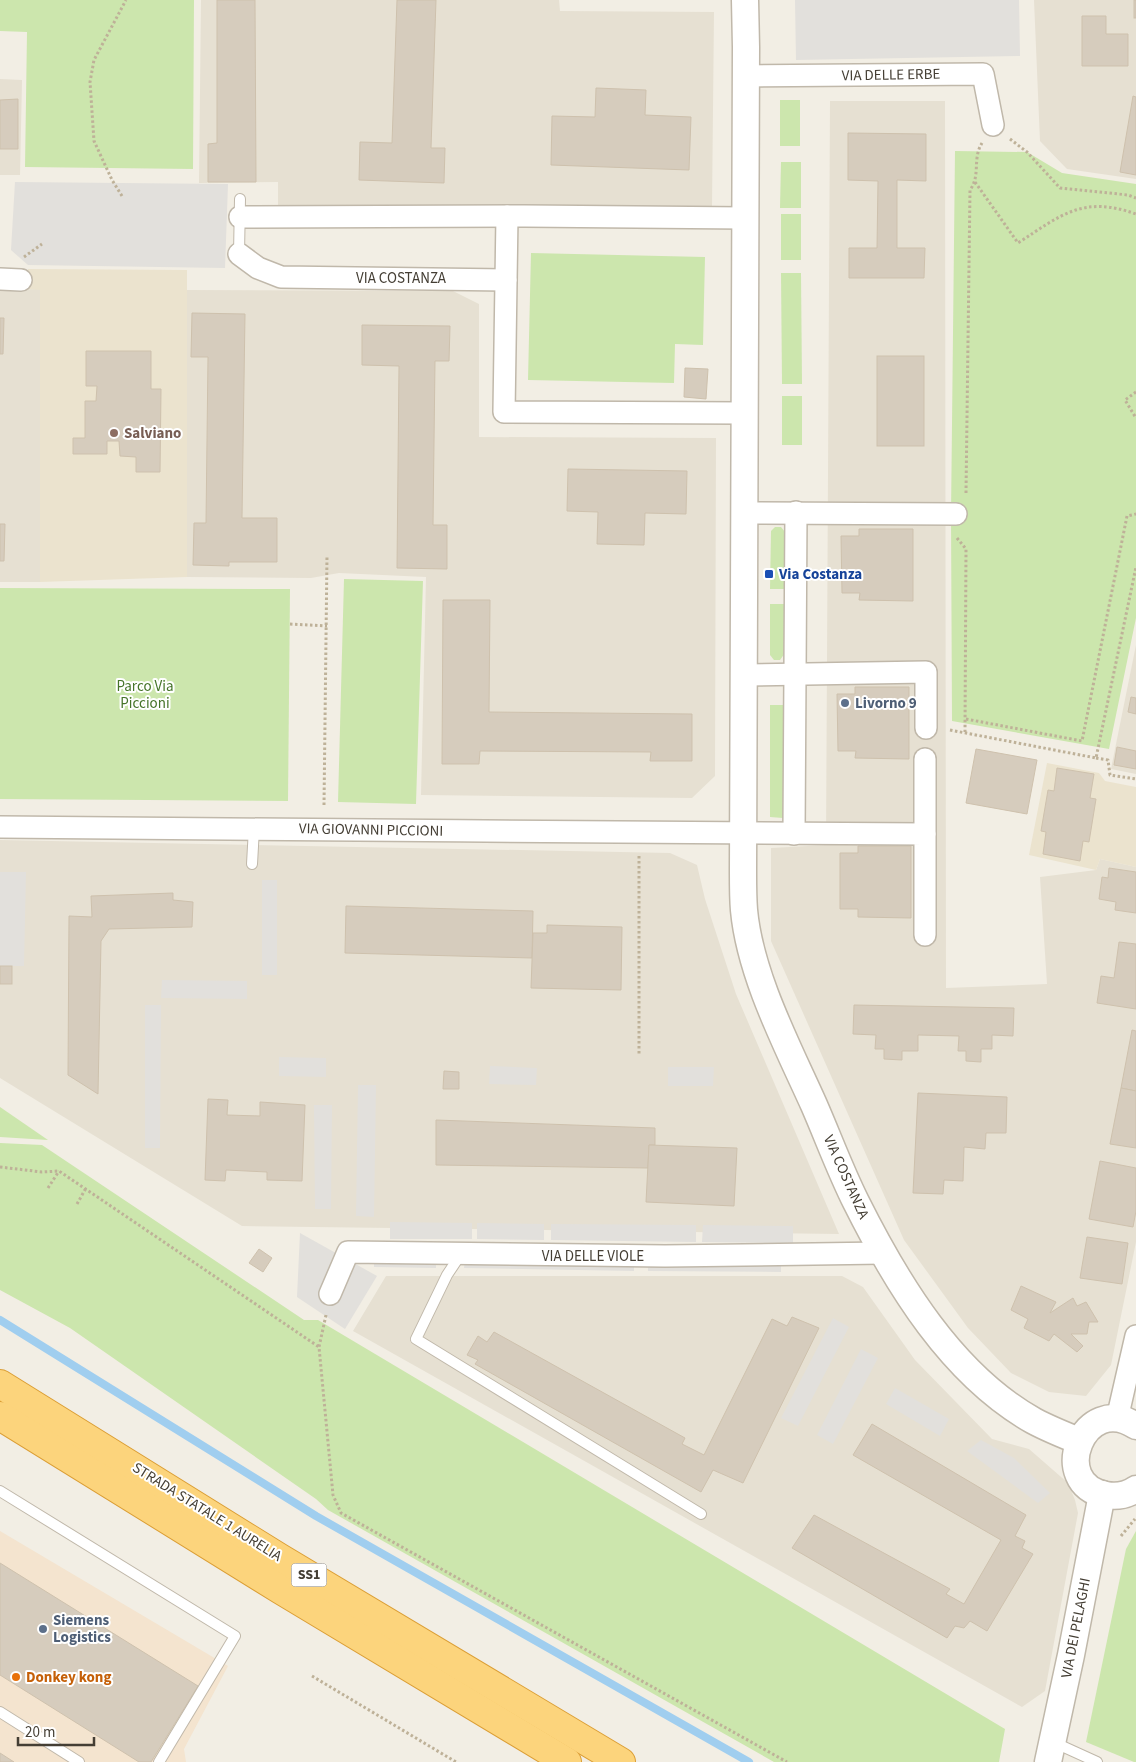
<svg xmlns="http://www.w3.org/2000/svg" width="1136" height="1762" viewBox="0 0 1136 1762" font-family="'Source Sans 3',sans-serif">
	<rect width="100%" height="100%" fill="#f2eee4"/>
	<g fill="#e6e0d2">
		<path d="M201,0h358l1,11 154,1 -2,194 -434,2v-26l-79,1z"/>
		<path d="M1034,0h102v179l-69,-10 -27,-28z"/>
		<path d="M0,79l22,1 -2,95h-20z"/>
		<path d="M830,101h115l1,887 101,-4 -7,-107 56,-7 4,-11 36,8v375l-25,123 -25,31 -37,-4 -38,-19 -43,-45 -64,-88 -133,-299v-93l55,-3z"/>
		<path d="M40,289v293h-40v-292z"/>
		<path d="M187,290l266,1 26,13v133l237,1 -1,338 -23,22 -271,-3 5,-218 -87,-4 -28,5 -124,-1z"/>
		<path d="M1136,645v129l-25,-5z"/>
		<path d="M0,840l670,13 27,12 8,34 31,95 103,240 -597,-8 -242,-148z"/>
		<path d="M386,1276h456l21,11 52,73 77,79 37,10 39,34 7,17 3,13 -33,178 -23,16 -669,-376z"/>
	</g>
	<path fill="#f4e4cf" d="M0,1531l228,135 -44,83 2,13h-186z"/>
	<g fill="#ebe3ce">
		<path d="M28,269l159,1v307l-147,5v-292l-12,-1z"/>
		<path d="M1047,763l52,10 6,8 31,6v80l-36,-8 -4,11 -67,-15z"/>
	</g>
	<g fill="#cce6ad">
		<path d="M0,0h194l-1,169 -168,-2 2,-135 -27,-1z"/>
		<rect x="780" y="100" width="20" height="46"/>
		<path d="M955,151l72,1 35,21 74,11v434l-27,131 -157,-28 -1,-206z"/>
		<path d="M781,162h20v46h-21z"/>
		<rect x="781" y="214" width="20" height="46"/>
		<path d="M531,253l174,4 -2,88 -28,-1 -1,39 -146,-3z"/>
		<path d="M781,273h20l1,111h-20z"/>
		<rect x="782" y="396" width="20" height="49"/>
		<path d="M775,527h6l4,5 -1,57h-14l1,-58z"/>
		<path d="M344,579l79,2 -7,223 -78,-2z"/>
		<path d="M0,588l290,1 -2,212 -288,-2z"/>
		<path d="M770,604h15v49l-5,7h-6l-4,-5z"/>
		<path d="M770,705h14l-1,113 -13,-1z"/>
		<path d="M0,1107l48,33 -48,-3z"/>
		<path d="M0,1143l42,2 262,175h14l687,409 -6,33h-225l-446,-252 -12,-11 -246,-171 -70,-38z"/>
		<path d="M1136,1531v231h-2l-48,-20 40,-193z"/>
	</g>
	<g fill="#e2e0dc">
		<path d="M795,0h224l1,56 -224,4z"/>
		<path d="M15,182l213,2 -3,84 -197,-3 -17,-15z"/>
		<path d="M0,872h26l-2,94h-24z"/>
		<rect x="262" y="880" width="15" height="95"/>
		<path d="M162,980l85,1v18l-86,-1z"/>
		<path d="M145,1005h16l-1,143h-15z"/>
		<path d="M279,1057l47,1v19l-47,-1z"/>
		<path d="M490,1066l47,2 -1,17 -47,-1z"/>
		<path d="M668,1067h46l-1,19h-45z"/>
		<path d="M358,1085h18l-2,132 -18,-1z"/>
		<path d="M314,1105h18l-1,104h-16z"/>
		<path d="M390,1222l82,1v16h-82z"/>
		<path d="M477,1223l67,1v16l-67,-1z"/>
		<path d="M551,1224l145,1v17l-145,-2z"/>
		<path d="M703,1225l90,1v17l-91,-1z"/>
		<path d="M300,1233l77,43 -32,53 -48,-32z"/>
		<path d="M374,1259l62,1v8l-62,-1z"/>
		<path d="M465,1260l169,3v8l-170,-3z"/>
		<path d="M648,1262l133,2v8l-133,-1z"/>
		<path d="M833,1318l16,9 -51,99 -17,-8z"/>
		<path d="M861,1349l17,9 -45,86 -16,-9z"/>
		<path d="M895,1388l54,31 -9,17 -54,-32z"/>
		<path d="M981,1440l33,18 36,35 -12,10 -71,-52z"/>
	</g>
	<g fill="none" stroke-linecap="round" stroke-linejoin="round">
		<path stroke="#a0ceef" stroke-width="8" d="M0,1320l316,196 433,246"/>
	</g>
	<g fill="#d6ccbd" stroke="#cec1ad">
		<path d="M217,0h38l1,182h-48v-38l9,-1z"/>
		<path d="M397,0h39l-5,148h14l-1,35 -85,-3 1,-38 32,1z"/>
		<rect x="1134" y="0" width="2" height="18"/>
		<path d="M1082,16h24v18h22v32h-46z"/>
		<path d="M596,88l50,2 -1,25 46,2 -2,53 -138,-5 1,-49 43,1z"/>
		<path d="M1133,96l3,1v78l-16,-3z"/>
		<path d="M18,99v50h-18v-49z"/>
		<path d="M848,133l78,1v47l-29,-1v68h28l-1,30h-75v-30h28l1,-67 -30,-1z"/>
		<path d="M192,313l53,1 -3,204h35v44h-48v4l-36,-1 1,-42h12l2,-166h-17z"/>
		<path d="M0,318h4l-1,36h-3z"/>
		<path d="M362,325l88,1 -1,35h-14l-2,164h14v44l-50,-1 2,-202 -37,-1z"/>
		<path d="M86,351h65v38h10l-1,83h-24v-15l-16,-1 -1,-15h-12v13h-34v-16h12v-37h11l1,-15h-11z"/>
		<rect x="877" y="356" width="47" height="90"/>
		<path d="M685,368l23,1 -2,30 -22,-2z"/>
		<path d="M568,469l119,2 -1,43 -41,-1 -1,32 -47,-1 1,-32 -31,-1z"/>
		<path d="M0,524h5l-1,37h-4z"/>
		<path d="M859,529h54v72l-54,-1 1,-7h-18l-1,-57h18z"/>
		<path d="M443,600h47l-1,112 203,2v47h-42l1,-9 -171,-1 -1,13h-37z"/>
		<path d="M855,687h54v72l-54,-1 1,-7h-18l-1,-57h18z"/>
		<path d="M1131,697l5,1v16l-8,-2z"/>
		<path d="M1117,747l19,4v18l-22,-4z"/>
		<path d="M976,749l61,11 -10,54 -61,-11z"/>
		<path d="M1057,768l37,6 -4,24 6,1 -7,43 -6,-1 -3,20 -37,-7 3,-22 -5,-1 7,-41 6,1z"/>
		<path d="M858,846h53v72l-53,-1v-8h-18v-56h18z"/>
		<path d="M1109,868l27,4v41l-21,-3 1,-8 -17,-3 3,-22 6,1z"/>
		<path d="M173,893v7l20,2 -1,25 -83,2 -8,12 -3,153 -30,-19 1,-159 23,1 -1,-21z"/>
		<path d="M346,906l187,5 -1,47 -187,-5z"/>
		<path d="M547,925l75,2 -1,63 -90,-2 2,-55h14z"/>
		<path d="M1119,942l17,2v65l-39,-6 4,-27 13,2z"/>
		<rect x="0" y="966" width="12" height="18"/>
		<path d="M854,1005l160,3 -1,28 -21,-1v14h-11v13l-15,-1v-10h-8l1,-15 -41,-1v16h-16v9l-18,-1v-10h-9l1,-14 -23,-1z"/>
		<path d="M1132,1030l4,1v60l-15,-3z"/>
		<path d="M444,1071l15,1v17h-16z"/>
		<path d="M1121,1088l15,3v57l-26,-4z"/>
		<path d="M918,1093l89,4 -1,36h-20l-1,16 -21,-2 -1,34 -19,-1 -1,14 -30,-1z"/>
		<path d="M208,1099l20,1 -1,15 33,1v-14l45,3 -3,76 -35,-1v-8l-41,-2 -1,11 -20,-1z"/>
		<path d="M436,1120l219,8v17h-6l-1,23 -212,-3z"/>
		<path d="M649,1145l88,3 -3,58 -88,-4z"/>
		<path d="M1100,1161l36,7v43l-3,16 -44,-8z"/>
		<path d="M1087,1237l41,6 -6,41 -42,-6z"/>
		<path d="M259,1249l13,9 -9,14 -14,-9z"/>
		<path d="M1021,1286l35,16 -6,11 23,-15 4,8 9,-4 12,20h-9l-2,12h-16l12,12 -6,6 -23,-18 -5,7 -25,-13 4,-9 -17,-9z"/>
		<path d="M792,1317l27,11 -76,155 -30,-13 -12,22 -226,-128 3,-4 -11,-5 11,-19 9,6 7,-10 191,106 -3,6 22,11 68,-136 15,7z"/>
		<path d="M872,1424l154,91 -11,21 10,5 -3,7 11,6 -46,77 -17,-10 -6,7 -9,-2 -8,12 -155,-90 22,-33 136,74 -4,5 18,10 37,-64 -148,-85z"/>
		<path d="M0,1563l198,123 -47,76h-12l-139,-87z"/>
		<path d="M0,1753l14,9h-14z"/>
	</g>
	<g fill="none" stroke-linecap="round" stroke-linejoin="round">
		<g stroke="#c0b8aa" stroke-width="12">
			<g id="service">
				<path d="M239,254l1,-55"/>
				<path d="M252,864l2,-36"/>
				<path d="M461,1254l-14,21 -31,64 285,175"/>
				<path d="M0,1491l235,145 -76,126"/>
				<path d="M0,1712l79,50"/>
				<path d="M1053,1742l44,20"/>
			</g>
		</g>
		<g stroke="#c0b8aa" stroke-width="24">
			<g id="minor">
				<path d="M746,76l237,-2 10,51"/>
				<path d="M507,216l-3,196 241,1"/>
				<path d="M240,217l285,-1 220,2"/>
				<path d="M239,254l19,14 23,9 225,3"/>
				<path d="M0,279l21,1"/>
				<path d="M744,513l212,1"/>
				<path d="M744,675l182,-3v56"/>
				<path d="M0,827c308,1 617,7 925,7v101"/>
				<path d="M794,834l2,-322"/>
				<path d="M925,834v-75"/>
				<path d="M330,1294l18,-42 317,4 218,-3"/>
				<path d="M1117,1419l19,-83"/>
			</g>
		</g>
		<g stroke="#c0b8aa" stroke-width="29">
			<g id="tertiary">
				<path d="M745,0l1,47 -3,825c0,13 0,26 1,38 6,65 43,135 70,195 14,32 26,65 42,97 41,82 96,173 178,219 15,8 30,14 45,20"/>
				<path d="M1136,1426c-52,-35 -89,58 -30,69 11,2 21,0 30,-6"/>
				<path d="M1048,1762l23,-107 31,-161"/>
			</g>
		</g>
		<g stroke="#db9e35" stroke-width="30">
			<g id="trunk">
				<path d="M0,1384l280,174 341,204"/>
				<path d="M0,1416l281,174 286,172"/>
			</g>
		</g>
		<g stroke="#beb198" stroke-width="3" stroke-dasharray="2.5 2.5" stroke-linecap="butt">
			<path d="M1010,139l17,13 33,36 68,7 8,3"/>
			<path d="M975,182l43,61c43,-28 65,-48 118,-29"/>
			<path d="M122,196l-10,-16 -18,-39 -4,-59 4,-22 32,-60"/>
			<path d="M24,257l18,-13"/>
			<path d="M1136,392l-11,8 11,18"/>
			<path d="M966,493l4,-303c11,-15 2,-31 12,-47"/>
			<path d="M957,538l9,11 -1,183"/>
			<path d="M290,624l37,2"/>
			<path d="M966,719l116,22 45,-225 9,-2"/>
			<path d="M950,730l146,28 40,-191"/>
			<path d="M1096,758l12,2 2,15 26,4"/>
			<path d="M324,805l3,-250"/>
			<path d="M639,856v200"/>
			<path d="M0,1167l42,5 17,-1 260,176"/>
			<path d="M48,1188l11,-17"/>
			<path d="M77,1204l9,-16"/>
			<path d="M326,1315l-7,32 14,148 8,18 446,249"/>
			<path d="M1121,1536l14,-17"/>
			<path d="M312,1676l144,86"/>
		</g>
		<use href="#service" stroke="#fff" stroke-width="10"/>
		<use href="#minor" stroke="#fff" stroke-width="21"/>
		<use href="#tertiary" stroke="#fff" stroke-width="26"/>
		<use href="#trunk" stroke="#fcd47c" stroke-width="28"/>
	</g>
	<circle fill="#8d6e63" stroke="#fff" stroke-width="2" cx="114" cy="433" r="5"/>
	<rect fill="#1a4fb4" stroke="#fff" stroke-width="2" x="764" y="569" width="10" height="10" rx="2.5"/>
	<g fill="#5c6f8a" stroke="#fff" stroke-width="2">
		<circle cx="845" cy="703" r="5"/>
		<circle cx="43" cy="1629" r="5"/>
	</g>
	<circle fill="#e8710a" stroke="#fff" stroke-width="2" cx="16" cy="1677" r="5"/>
	<g text-anchor="middle" dominant-baseline="central" stroke-width="4" stroke-linejoin="round" paint-order="stroke">
		<rect fill="#fff" stroke="#7c7871" stroke-width="1" x="291.5" y="1563.5" width="35" height="23" rx="4"/>
		<g font-size="14" font-weight="bold" fill="#443e34">
			<text x="309" y="1575">SS1</text>
		</g>
		<g font-size="15" fill="#443e34" stroke="#fff">
			<text transform="translate(891 75) rotate(-1)">VIA DELLE ERBE</text>
			<text x="401" y="278">VIA COSTANZA</text>
			<text transform="translate(371 830) rotate(1)">VIA GIOVANNI PICCIONI</text>
			<text transform="translate(846 1177) rotate(66)">VIA COSTANZA</text>
			<text x="593" y="1256">VIA DELLE VIOLE</text>
			<text transform="translate(207 1512) rotate(32)">STRADA STATALE 1 AURELIA</text>
			<text transform="translate(1076 1628) rotate(-79)">VIA DEI PELAGHI</text>
		</g>
		<g font-size="15" font-weight="bold" fill="#785e54" stroke="#fff" text-anchor="start">
			<text x="124" y="433">Salviano</text>
		</g>
		<g font-size="15" font-weight="bold" fill="#164399" stroke="#fff" text-anchor="start">
			<text x="779" y="574">Via Costanza</text>
		</g>
		<g font-size="15" fill="#457429" stroke="#fff">
			<text x="145" y="686">Parco Via<tspan x="145" dy="17">Piccioni</tspan></text>
		</g>
		<g font-size="15" font-weight="bold" fill="#4e5e75" stroke="#fff" text-anchor="start">
			<text x="855" y="703">Livorno 9</text>
			<text x="53" y="1620">Siemens<tspan x="53" dy="17">Logistics</tspan></text>
		</g>
		<g font-size="15" font-weight="bold" fill="#c56008" stroke="#fff" text-anchor="start">
			<text x="26" y="1677">Donkey kong</text>
		</g>
	</g>
	<path d="M18 1737v8h76v-8" fill="none" stroke="#443e34" stroke-width="2.5"/>
	<text x="25" y="1737" font-size="15" fill="#443e34" stroke="#ffffff" stroke-width="4" paint-order="stroke">20 m</text>
</svg>
